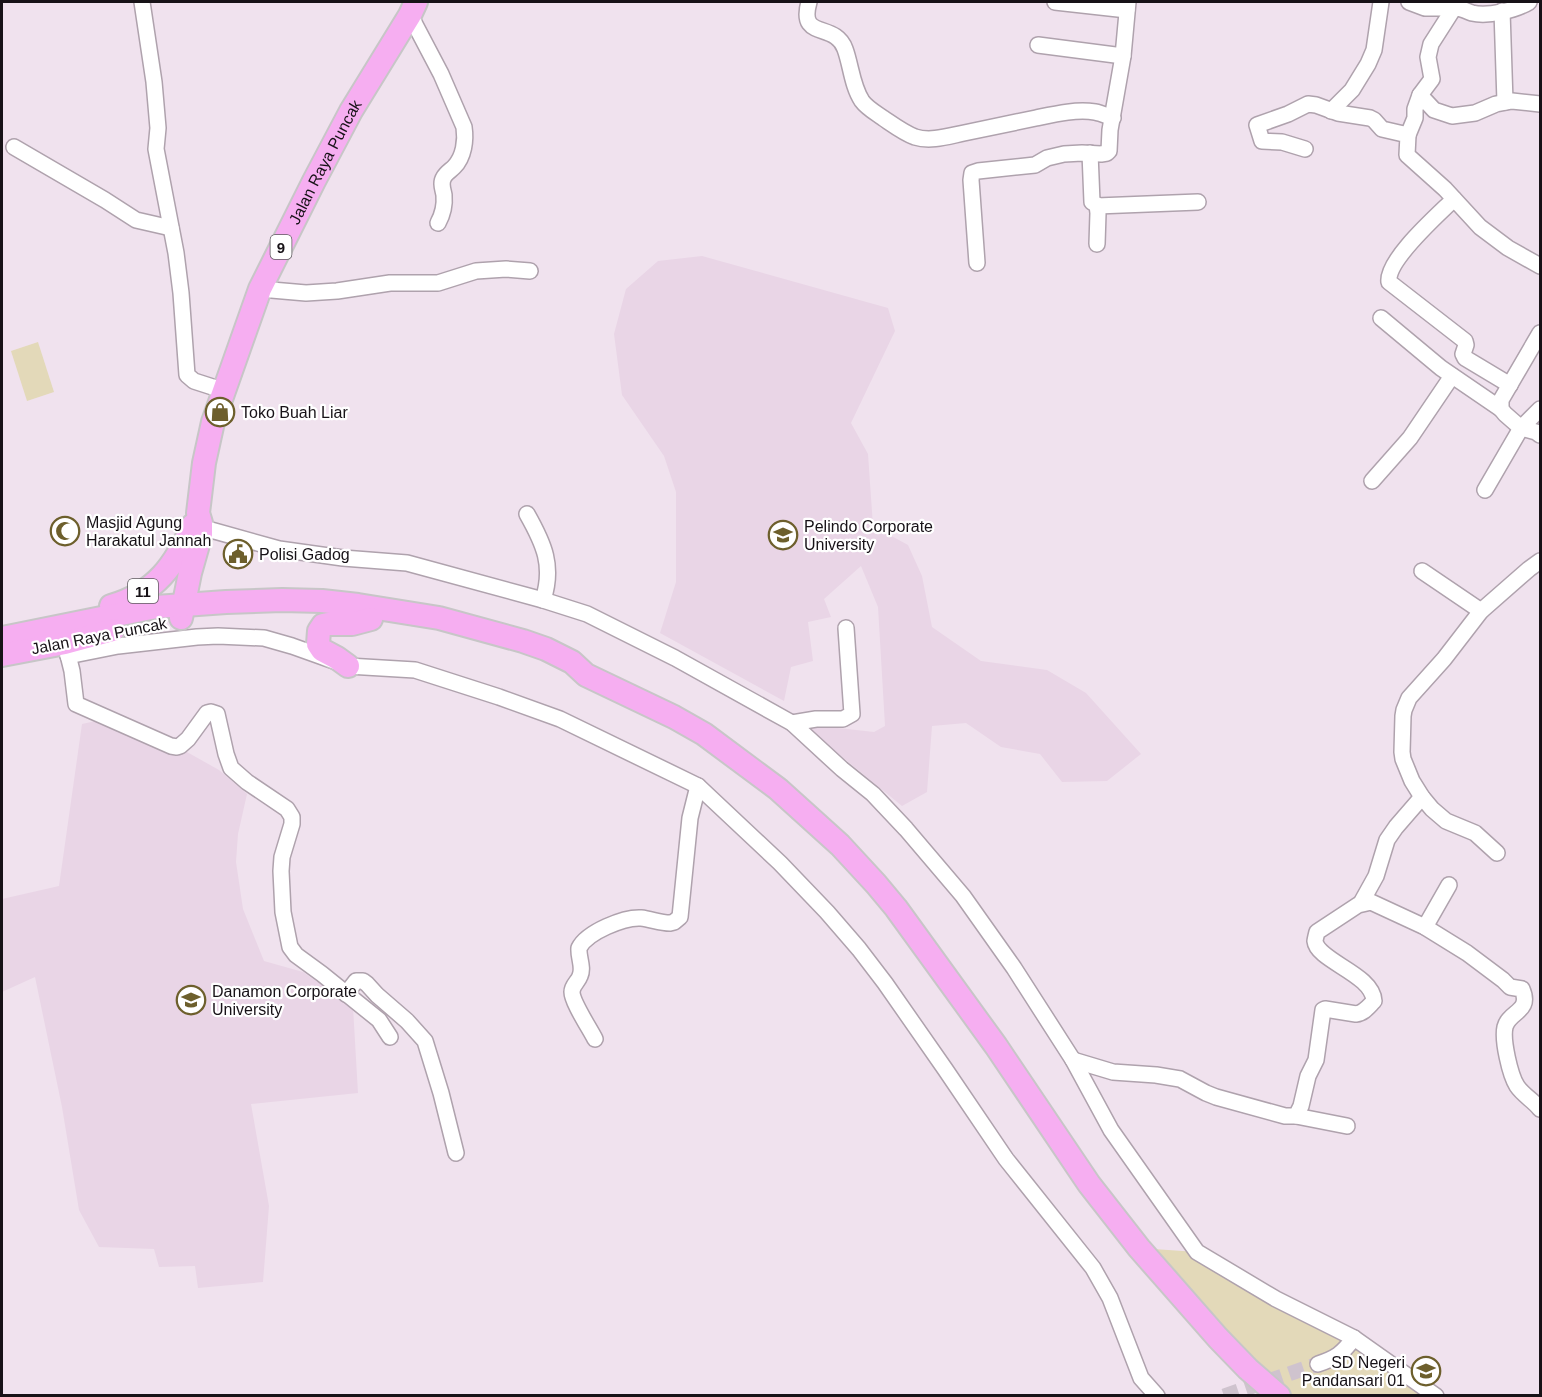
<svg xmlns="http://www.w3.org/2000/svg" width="1542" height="1397" viewBox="0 0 1542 1397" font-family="Arial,sans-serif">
	<rect width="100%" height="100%" fill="#f0e2ee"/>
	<g fill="#e9d5e6">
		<path d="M702,256l186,52 7,23 -44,92 17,31 5,72 35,19 14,31 10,51 49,34 66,9 39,23 55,61 -34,27 -45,1 -22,-28 -39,-7 -35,-24 -34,3 -5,66 -25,14 -100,-82 72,8 11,-6 -7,-119 -17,-41 -37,33 7,18 -23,5 5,39 -22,6 -7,34 -124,-68 16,-51v-90l-12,-36 -42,-61 -8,-61 12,-45 32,-28z"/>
		<path d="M114,717l23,7 82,46 28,24 -9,40 -2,28 7,47 21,52 39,11 50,35 5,86 -107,11 18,102 -6,76 -65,6 -3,-22 -36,1 -5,-18 -55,-2 -20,-37 -17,-103 -27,-130 -33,15v-93l57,-13 23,-162z"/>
	</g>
	<g fill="#e3d9b9">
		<path d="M38,342l16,50 -27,9 -16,-50z"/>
		<path d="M1139,1248l58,4 238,143h-154z"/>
	</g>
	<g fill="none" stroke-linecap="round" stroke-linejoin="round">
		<path stroke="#cfc3ce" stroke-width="15" stroke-dasharray="15 8" stroke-linecap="butt" d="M1224,1396l94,-32"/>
		<g stroke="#afa2ad" stroke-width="18">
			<g id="minor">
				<path d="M142,2l12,80 4,46 -2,21 20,104 5,40 6,82 7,6 31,10"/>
				<path d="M809,2c-11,39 26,19 36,47 6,16 7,37 17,52 5,7 14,12 21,17 9,6 21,15 32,19 16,5 34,-1 49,-4 24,-5 48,-10 72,-15 19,-4 40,-9 59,-6 6,1 12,4 18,6"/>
				<path d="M1055,2l72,8"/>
				<path d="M1409,2l16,6h29"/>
				<path d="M1502,11l3,91"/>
				<path d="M410,15l31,59 23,53c2,13 0,30 -10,40 -3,3 -8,6 -10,10 -4,6 -1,12 0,18 1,11 -1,19 -6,28"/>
				<path d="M1038,45l85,11"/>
				<path d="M1420,95l14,15 18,6 23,-3 21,-9 16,-3 28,3"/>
				<path d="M1331,111l21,-21 16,-26 6,-14 7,-48"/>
				<path d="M1408,135l7,-17v-9l5,-14 12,-16 -4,-22 3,-13 23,-36c7,-1 11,3 18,5 16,4 44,-3 57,-11"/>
				<path d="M14,147l91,53 31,20 35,8"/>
				<path d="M1305,149l-23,-7 -20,-1 -5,-16 31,-11 20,-10 8,1 22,8 32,5 4,2 8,9 26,6 -1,20 38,34 35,38 28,21 32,18"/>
				<path d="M1090,153l2,49 5,3 1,8 -1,31"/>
				<path d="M1454,199c-15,15 -68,61 -65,83l76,59 1,4 -3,9 2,4 45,27"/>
				<path d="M1097,206l101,-4"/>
				<path d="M977,263l-6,-83 1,-7 6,-2 57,-6 12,-7 17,-4 18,-1 19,1 6,-1 2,-2 1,-21 13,-74 5,-54"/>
				<path d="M260,289l46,4 31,-2 53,-8h48l38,-12 30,-2 24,2"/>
				<path d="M1381,318l60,50 60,41"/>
				<path d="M1540,333l-39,67v9l4,5 16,14 15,4 4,3"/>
				<path d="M1372,481l38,-43 42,-62"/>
				<path d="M1485,490l36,-62 19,-19"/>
				<path d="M527,514c17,30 27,52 16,86"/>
				<path d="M193,525l86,24 64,9 64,5 136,37 44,14 88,44 117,65 50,46 31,25 33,35 57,67 51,72 59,92 38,70 86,122 79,47 78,39 82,58"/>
				<path d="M1422,571l59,40"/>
				<path d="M66,647l6,24 4,33 95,42 6,1 3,-1 8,-7 19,-26 4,-1 6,2 9,40 5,14 16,14 40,27 5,8v7l-10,33 -1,14 2,41 7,35 6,8 26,19 57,46 11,17"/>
				<path d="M68,656l50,-10 79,-9 21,-1 46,2 28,8 56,20 67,4 84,27 61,22 138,67 82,77 47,49 32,37 26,34 60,86 61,90 87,109 17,30 31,80 16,18"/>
				<path d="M792,723l24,-4h27l9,-5 -6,-86"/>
				<path d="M1497,853l-22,-20 -29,-12 -14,-12 -10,-12 -10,-16 -9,-22 -1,-7 1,-36 1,-6 5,-12 35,-39 37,-48 48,-42 11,-8"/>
				<path d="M1361,903l15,-27 11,-36 9,-13 26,-30"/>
				<path d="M1425,927l24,-42"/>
				<path d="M346,994l10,-13h7l4,3 10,11 30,26 18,20 16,52 15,60"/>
				<path d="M595,1039c-5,-10 -23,-37 -23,-47 0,-7 6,-10 8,-16 4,-9 -2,-19 -1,-28 8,-16 45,-31 62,-30 10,1 19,5 29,5l4,-1 6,-5 10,-99 8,-32"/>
				<path d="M1073,1060l40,12 43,3 24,4 26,14 10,4 69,19h11l5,-10 7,-30 8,-16 7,-50 2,-1 31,5c8,-1 12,-7 18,-13 -1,-27 -57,-40 -59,-60 0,-1 2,-9 2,-9l41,-27 13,-3 54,25 42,26 36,27 7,7 12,2c10,23 -13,22 -17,38 -3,13 5,48 12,59 6,9 17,15 23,23"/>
				<path d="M1296,1116l51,10"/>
				<path d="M1318,1364c18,-6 24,-10 36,-26"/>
			</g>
		</g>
		<g stroke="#c7c6c7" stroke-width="26">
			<g id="highway">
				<path d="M111,606c45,-13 64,-41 82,-81"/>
				<path id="s1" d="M181,618l9,-45 11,-39v-11l-3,-10 6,-50 9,-41 47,-133 54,-108 37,-70 59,-96 6,-13"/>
				<path d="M2,638l154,-31 70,-5 56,-2 40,1 36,4 81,13 84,23 23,8 26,13 14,13 88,42 30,17 74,55 62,56 36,39 20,24 100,138 93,138 50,64 79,90 30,31 31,27"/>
				<path d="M2,655l63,-12 48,-13"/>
				<path d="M348,666l-11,-8 -15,-8 -4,-6 1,-13 4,-6 5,-1h24l19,-5"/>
			</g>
		</g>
		<use href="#minor" stroke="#fff" stroke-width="15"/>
		<use href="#highway" stroke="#f6aef1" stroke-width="22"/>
	</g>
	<defs>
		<g id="shop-ring" transform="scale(1.5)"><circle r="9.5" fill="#fff" stroke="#6d5f2c" stroke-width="1.5"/><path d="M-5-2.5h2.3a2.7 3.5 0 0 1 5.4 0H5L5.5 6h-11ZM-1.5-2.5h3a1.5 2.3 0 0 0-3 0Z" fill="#6d5f2c"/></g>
		<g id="mosque-ring" transform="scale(1.5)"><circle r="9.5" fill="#fff" stroke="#6d5f2c" stroke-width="1.5"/><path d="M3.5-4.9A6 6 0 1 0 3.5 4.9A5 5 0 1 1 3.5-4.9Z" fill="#6d5f2c"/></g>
		<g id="university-ring" transform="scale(1.5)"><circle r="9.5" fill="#fff" stroke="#6d5f2c" stroke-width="1.5"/><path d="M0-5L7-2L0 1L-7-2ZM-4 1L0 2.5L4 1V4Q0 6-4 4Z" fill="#6d5f2c"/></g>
		<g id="civic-ring" transform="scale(1.5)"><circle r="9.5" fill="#fff" stroke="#6d5f2c" stroke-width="1.5"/><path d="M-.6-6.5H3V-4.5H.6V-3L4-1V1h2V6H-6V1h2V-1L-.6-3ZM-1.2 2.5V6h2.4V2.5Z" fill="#6d5f2c"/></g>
		<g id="school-ring" transform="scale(1.5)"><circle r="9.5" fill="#fff" stroke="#6d5f2c" stroke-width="1.5"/><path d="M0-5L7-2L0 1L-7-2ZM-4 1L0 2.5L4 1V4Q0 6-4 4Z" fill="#6d5f2c"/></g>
	</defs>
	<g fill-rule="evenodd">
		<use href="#shop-ring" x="220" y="412"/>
		<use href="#mosque-ring" x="65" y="531"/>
		<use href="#university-ring" x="783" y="535"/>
		<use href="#civic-ring" x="238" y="554"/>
		<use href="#university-ring" x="191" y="1000"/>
		<use href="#school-ring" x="1426" y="1371"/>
	</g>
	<g text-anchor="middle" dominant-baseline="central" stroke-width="4.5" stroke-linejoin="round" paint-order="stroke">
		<g fill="#fff" stroke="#5d595d" stroke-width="1.5">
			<rect x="270.5" y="235" width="21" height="24" rx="4.5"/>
			<rect x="128" y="579" width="30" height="24" rx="4.5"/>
		</g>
		<g font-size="15" font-weight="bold" fill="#171217">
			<text x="281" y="247">9</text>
			<text x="143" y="591">11</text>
		</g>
		<g font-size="16" fill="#171217" stroke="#fff">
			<text stroke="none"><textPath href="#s1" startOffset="484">Jalan Raya Puncak</textPath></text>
			<text transform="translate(99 636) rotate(-11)">Jalan Raya Puncak</text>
		</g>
		<g font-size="16" fill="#171217" stroke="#fff" text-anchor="start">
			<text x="241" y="412">Toko Buah Liar</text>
			<text x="86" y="522">Masjid Agung<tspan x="86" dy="18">Harakatul Jannah</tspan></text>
			<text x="804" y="526">Pelindo Corporate<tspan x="804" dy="18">University</tspan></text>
			<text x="259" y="554">Polisi Gadog</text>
			<text x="212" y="991">Danamon Corporate<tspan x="212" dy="18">University</tspan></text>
			<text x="1405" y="1362" text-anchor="end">SD Negeri<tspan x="1405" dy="18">Pandansari 01</tspan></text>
		</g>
	</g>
	<rect width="1542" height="1397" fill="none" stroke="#171217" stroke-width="6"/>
</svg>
